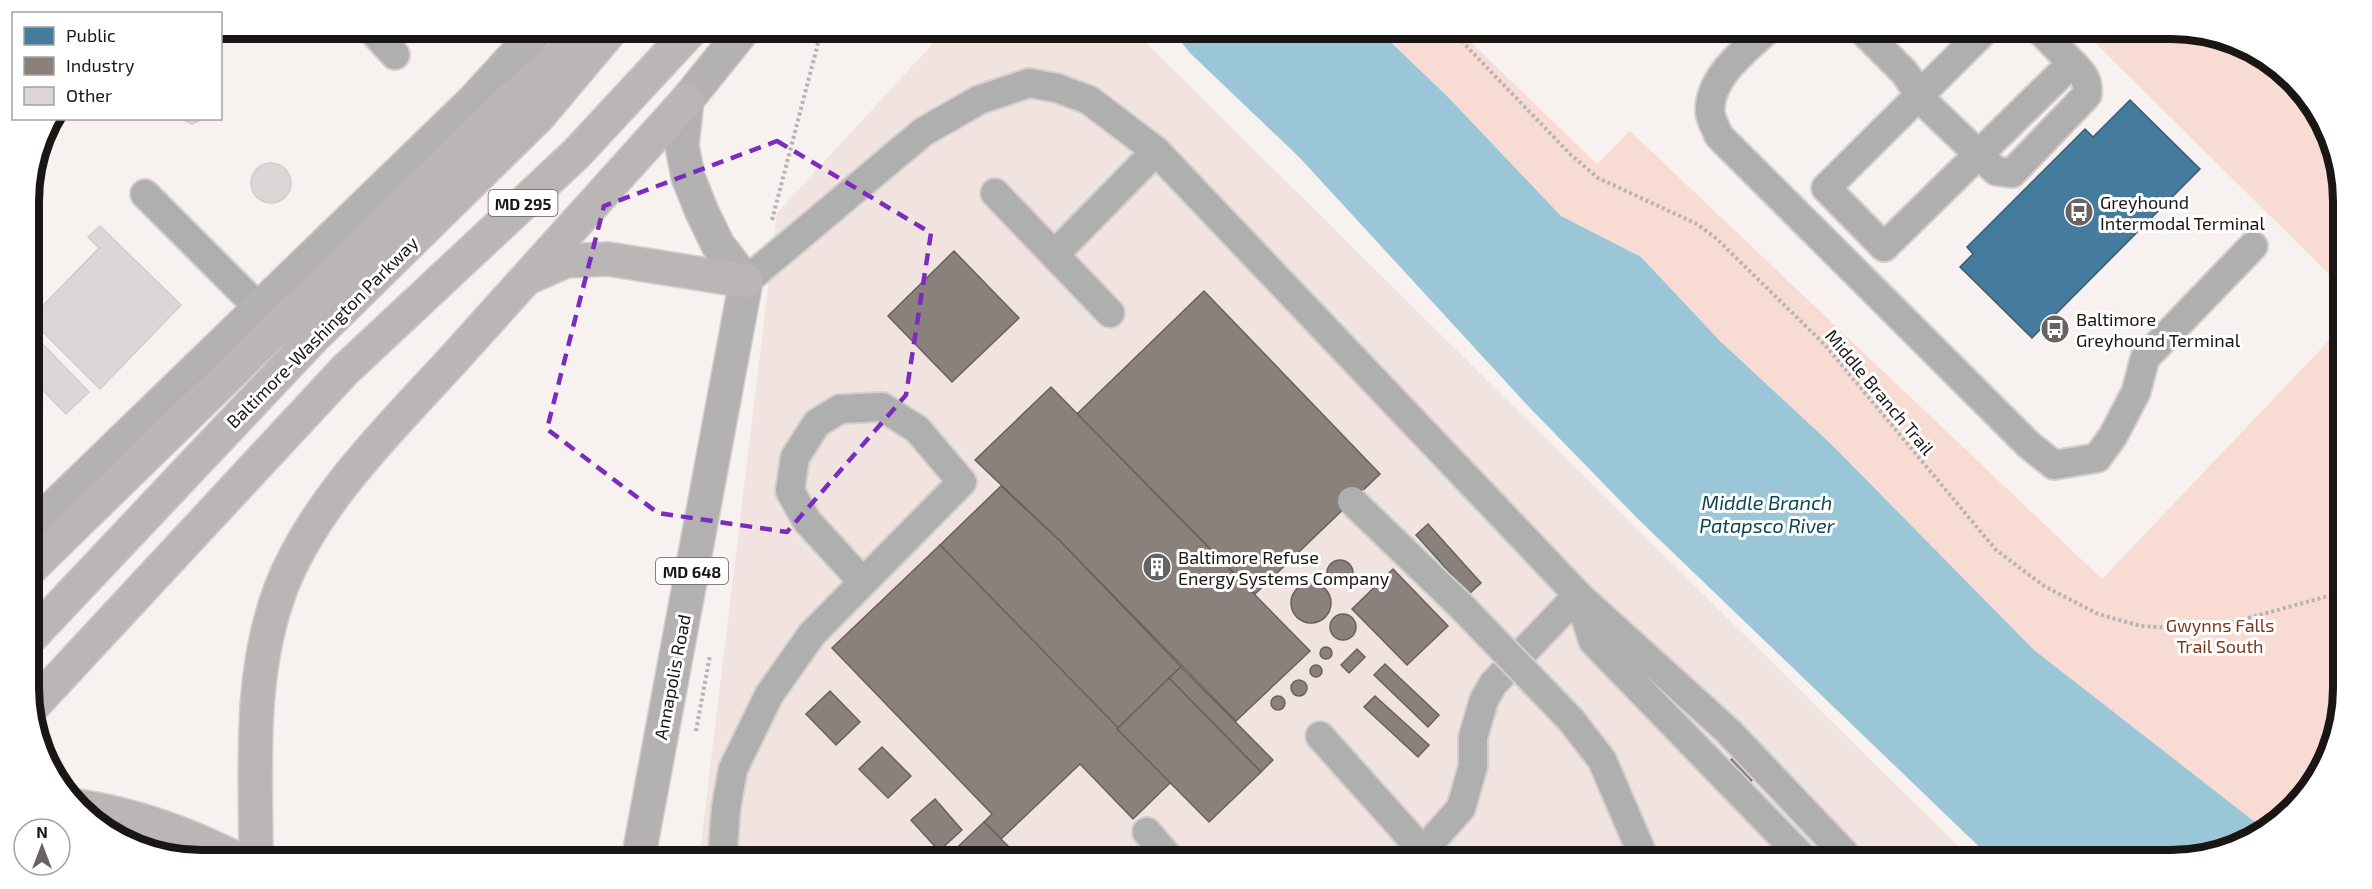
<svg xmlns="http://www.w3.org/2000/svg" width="2372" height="889" viewBox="0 0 2372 889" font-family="'Exo 2',sans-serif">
	<rect width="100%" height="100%" fill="#f7f1f0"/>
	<path fill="#f1e4e0" d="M947,28l185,1 840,831h-1273l78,-647z"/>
	<g fill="#f8dcd3">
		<path d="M1377,29h80l140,135 33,-33 472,448 240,-252 1,361 -9,55 -58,82 -12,4 -230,-179 -202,-205 -113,-105 -78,-82 -80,-42 -113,-119z"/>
		<path d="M2081,29h90l55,9 75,50 41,90v109z"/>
	</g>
	<path fill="#9bc6d8" d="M1171,29h206l71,68 113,119 80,41 78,83 113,105 202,205 230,179 -82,31h-189l-356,-342 -109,-112 -228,-248 -110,-105z"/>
	<path fill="#457b9d" stroke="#385d74" stroke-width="1.5" d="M2130,100l70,69 -168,169 -72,-71 13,-13 -6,-7 118,-118 8,8z"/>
	<g fill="#8a817c" stroke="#68615d" stroke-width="1.5">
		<path d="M954,251l65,67 -67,64 -64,-66z"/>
		<path d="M1204,291l176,183 -125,120 -178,-180z"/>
		<path d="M1051,387l259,264 -74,70 -176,-180 -85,-81z"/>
		<path d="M1001,486l59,55 121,126 -64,62 -177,-184z"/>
		<path d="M1428,524l53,59 -12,11 -53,-59z"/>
		<path d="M940,545l231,237 -38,37 -53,-55 -79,75 -17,-17 8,-8 -160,-166z"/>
		<circle cx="1340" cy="573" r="13"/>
		<path d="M1393,569l55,57 -41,39 -55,-56z"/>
		<circle cx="1311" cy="603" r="20"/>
		<circle cx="1343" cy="627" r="13"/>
		<circle cx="1326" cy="653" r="6"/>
		<path d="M1357,649l8,8 -16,16 -8,-8z"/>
		<path d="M1385,664l54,51 -11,12 -54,-52z"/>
		<circle cx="1316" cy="671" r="6"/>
		<path d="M1181,667l92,93 -12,12 -92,-94z"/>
		<path d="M1169,678l92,94 -52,50 -92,-93z"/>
		<circle cx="1299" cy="688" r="8"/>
		<path d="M830,691l30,31 -24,23 -30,-31z"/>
		<circle cx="1278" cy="703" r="7"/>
		<path d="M1375,696l54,49 -11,12 -54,-50z"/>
		<path d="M882,747l29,29 -23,22 -29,-29z"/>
		<path d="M1735,756l20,21 -9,9 -20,-21z"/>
		<path d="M935,799l27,31 -23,21 -28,-31z"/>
		<path d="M984,822l38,38h-78z"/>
		<path d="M1090,850l9,2 3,8h-19l1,-6z"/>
	</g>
	<g fill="#dcd7d6" stroke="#d1cdcb" stroke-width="1.5">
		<path d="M179,118h27l-14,6z"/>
		<circle cx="271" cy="183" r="20"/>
		<path d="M100,226l81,79 -81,84 -70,-70 69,-71 -11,-11z"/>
		<path d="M34,335l55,57 -23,22 -33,-34 -3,3v-43z"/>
		<path d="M30,395l13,13 -10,9 -3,-3z"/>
	</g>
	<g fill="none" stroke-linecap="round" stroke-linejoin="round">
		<g stroke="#d3cfce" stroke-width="32">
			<g id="minor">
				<path d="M370,28l25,27"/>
				<path d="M1769,28c-23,22 -61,49 -59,85 1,7 6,16 9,23l310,309 25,20 43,-7 16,-22 23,-44 9,-34 108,-112"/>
				<path d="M1860,28l44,44 24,34 68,65 16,2 75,-78c2,-15 -5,-22 -15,-32"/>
				<path d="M1987,28l-161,160 58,59 188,-184 -34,-35"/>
				<path d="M995,193l115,120"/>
				<path d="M145,194l114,114"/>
				<path d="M1055,254l101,-103"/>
				<path d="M746,281l177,-149 56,-32 50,-17 28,5 32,12 67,51 422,444 151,137 115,121 3,7"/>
				<path d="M1579,597l14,44 212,219"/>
				<path d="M1571,720l31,40 43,100"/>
				<path d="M1320,736l111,124"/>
				<path d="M1147,832l24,28"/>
				<path d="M722,860l4,-52 7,-39 36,-74 43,-61 150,-152 -45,-53 -35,-22 -42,2 -23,14 -22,34 -5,34 17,30 55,60"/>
				<path d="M1415,860l46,-52 12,-42v-29l11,-37 9,-16 85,-89"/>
			</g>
		</g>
		<g stroke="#d3cfce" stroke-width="36">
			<g id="major">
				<path d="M31,529l443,-429 66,-72"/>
				<path d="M638,860l108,-579 -28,-36 -16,-33 -14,-35 -6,-31 5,-46 58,-72"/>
			</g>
		</g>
		<g stroke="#d3cfce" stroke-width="36">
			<g id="highway">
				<path d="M532,276l34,-15 42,-2 138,22"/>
				<path d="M31,568l483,-471 78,-69"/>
				<path d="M31,637l282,-299 226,-222 74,-88"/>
				<path d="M32,707l313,-337 232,-217 116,-125"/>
				<path d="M78,806c55,8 112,29 161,54"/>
				<path d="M256,860c0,-91 -8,-185 25,-272 35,-90 115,-165 179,-236 76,-84 151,-168 227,-252"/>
			</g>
		</g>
		<g stroke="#b6b5b4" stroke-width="4" stroke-dasharray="3 3" stroke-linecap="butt">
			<path d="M1449,28l121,126 28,24 99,46 20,15 108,106 171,205 48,36 54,28 43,12 32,2h39l131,-36"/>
			<path d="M772,220l50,-192"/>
			<path d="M696,731l14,-76"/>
		</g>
		<use href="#minor" stroke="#b0afaf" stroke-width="28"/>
		<use href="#major" stroke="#b4b1b2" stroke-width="33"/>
		<use href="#highway" stroke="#bab6b6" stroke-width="33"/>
		<g stroke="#d3cfce" stroke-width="32" stroke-linecap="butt">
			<path id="minor-bridge" d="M1352,501l109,105 110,114"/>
		</g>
		<use href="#minor-bridge" stroke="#b0afaf" stroke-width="28"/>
	</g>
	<path fill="none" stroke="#7b2cbf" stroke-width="4.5" stroke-dasharray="12 8" stroke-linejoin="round" d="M777,141l154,92 -25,162 -119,137 -129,-19 -111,-84 57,-223z"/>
	<defs>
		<g id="bus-disc" transform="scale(1.5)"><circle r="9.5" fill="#676362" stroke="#fff"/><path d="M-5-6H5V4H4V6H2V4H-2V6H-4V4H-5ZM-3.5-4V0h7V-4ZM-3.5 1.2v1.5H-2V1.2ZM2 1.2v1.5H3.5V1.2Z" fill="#fff"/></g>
		<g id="building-disc" transform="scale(1.5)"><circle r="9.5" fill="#676362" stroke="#fff"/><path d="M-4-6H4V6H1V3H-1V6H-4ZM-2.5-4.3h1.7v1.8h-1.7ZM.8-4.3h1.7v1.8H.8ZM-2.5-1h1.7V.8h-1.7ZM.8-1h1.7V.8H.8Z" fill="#fff"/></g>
	</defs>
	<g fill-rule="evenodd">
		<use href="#bus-disc" x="2079" y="212"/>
		<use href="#bus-disc" x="2055" y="329"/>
		<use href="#building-disc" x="1157" y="567"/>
	</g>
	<g text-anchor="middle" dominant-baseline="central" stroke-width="6" stroke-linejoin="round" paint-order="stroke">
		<g fill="#fff" stroke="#5f5c5b" stroke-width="1.5">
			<rect x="488.5" y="190" width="69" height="26" rx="4.5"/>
			<rect x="656" y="558" width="72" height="26" rx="4.5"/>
		</g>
		<g font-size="16" font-weight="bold" fill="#1a1615">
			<text x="523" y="203">MD 295</text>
			<text x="692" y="571">MD 648</text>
		</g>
		<g font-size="18" fill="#1a1615" stroke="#fff" text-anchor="start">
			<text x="2100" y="202">Greyhound<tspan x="2100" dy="21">Intermodal Terminal</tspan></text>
			<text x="2076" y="319">Baltimore<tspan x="2076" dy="21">Greyhound Terminal</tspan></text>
			<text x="1178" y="557">Baltimore Refuse<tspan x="1178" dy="21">Energy Systems Company</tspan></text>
		</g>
		<g font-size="18" fill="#1a1615" stroke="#fff">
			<text transform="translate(322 332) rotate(-45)">Baltimore-Washington Parkway</text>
			<text transform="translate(1880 392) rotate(50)">Middle Branch Trail</text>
			<text transform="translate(672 677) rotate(-79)">Annapolis Road</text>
		</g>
		<g font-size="18" fill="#7c361a" stroke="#fff">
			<text x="2220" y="625">Gwynns Falls<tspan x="2220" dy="21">Trail South</tspan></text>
		</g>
		<g font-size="20" font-style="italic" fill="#0d4558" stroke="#fff">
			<text x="1767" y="502">Middle Branch<tspan x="1767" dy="23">Patapsco River</tspan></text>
		</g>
	</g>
	<path d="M0 0H2372V889H0ZM201 39H2171A162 162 0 0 1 2333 201V688A162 162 0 0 1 2171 850H201A162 162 0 0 1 39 688V201A162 162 0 0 1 201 39Z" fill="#fff" fill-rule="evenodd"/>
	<path fill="none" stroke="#1a1615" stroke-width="8" d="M201 39H2171A162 162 0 0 1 2333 201V688A162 162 0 0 1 2171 850H201A162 162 0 0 1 39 688V201A162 162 0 0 1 201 39Z"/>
	<rect x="12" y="12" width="210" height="108" fill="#ffffff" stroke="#a3a2a1" stroke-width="1.5"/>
	<rect x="24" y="27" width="30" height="18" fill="#457b9d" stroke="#a3a2a1" stroke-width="1.5"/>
	<text x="66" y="42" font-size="18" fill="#1a1615">Public</text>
	<rect x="24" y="57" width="30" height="18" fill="#8a817c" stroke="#a3a2a1" stroke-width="1.5"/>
	<text x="66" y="72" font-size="18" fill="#1a1615">Industry</text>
	<rect x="24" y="87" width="30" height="18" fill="#dcd7d6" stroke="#a3a2a1" stroke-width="1.5"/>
	<text x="66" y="102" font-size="18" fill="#1a1615">Other</text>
	<g transform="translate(42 847)"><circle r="28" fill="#ffffff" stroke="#a3a2a1" stroke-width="1.5"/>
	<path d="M0-4.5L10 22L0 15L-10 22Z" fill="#676362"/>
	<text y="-9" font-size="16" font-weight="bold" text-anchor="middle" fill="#1a1615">N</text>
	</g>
</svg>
